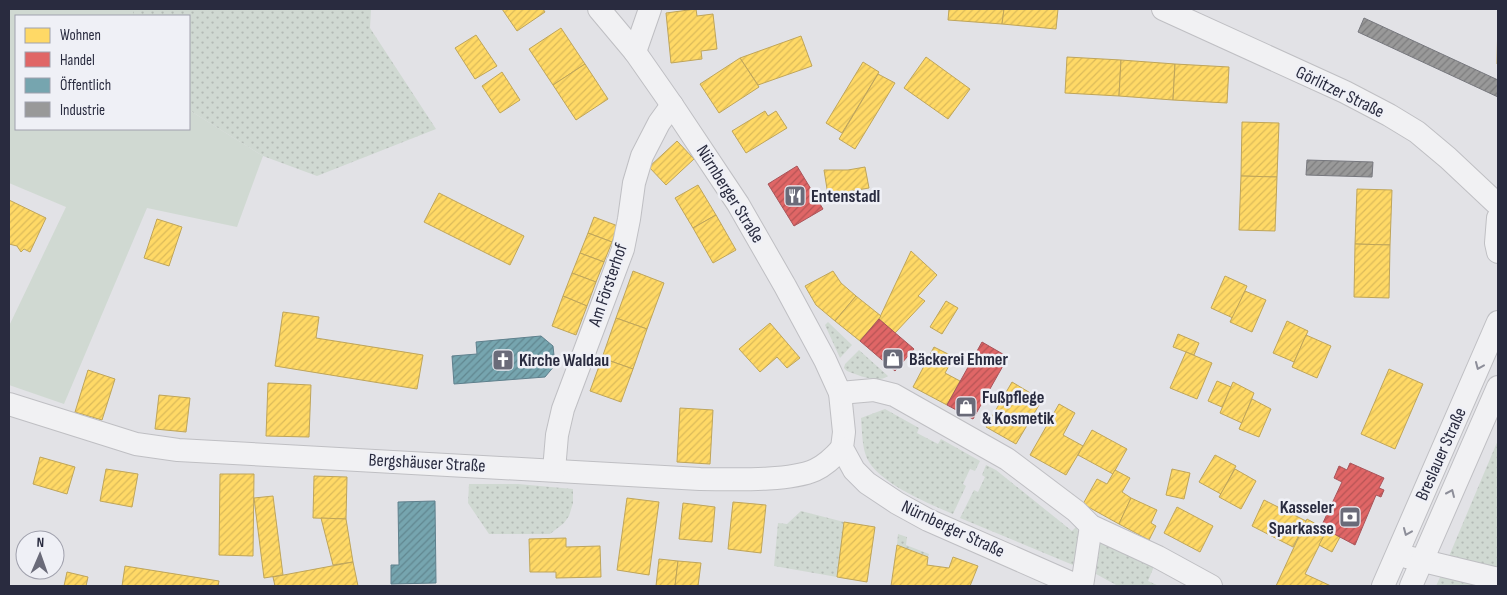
<svg xmlns="http://www.w3.org/2000/svg" width="1507" height="595" viewBox="0 0 1507 595" font-family="'Sofia Sans Condensed',sans-serif">
	<defs>
		<pattern id="grass-dots" width="8" height="8" patternUnits="userSpaceOnUse" patternTransform="scale(1.25)"><rect width="8" height="8" fill="#d0d9d2"/><path d="M2 2h.1M6 6h.1" fill="none" stroke="#b3bab5" stroke-width="1.8" stroke-linecap="round"/></pattern>
		<pattern id="homes-hatch" width="6" height="6" patternUnits="userSpaceOnUse" patternTransform="scale(1.25)"><rect width="6" height="6" fill="#ffd966"/><path d="M-1 1l2-2M0 6l6-6M5 7l2-2" fill="none" stroke="#dbba5a"/></pattern>
		<pattern id="shops-hatch" width="6" height="6" patternUnits="userSpaceOnUse" patternTransform="scale(1.25)"><rect width="6" height="6" fill="#e06666"/><path d="M-1 1l2-2M0 6l6-6M5 7l2-2" fill="none" stroke="#b65455"/></pattern>
		<pattern id="public-hatch" width="6" height="6" patternUnits="userSpaceOnUse" patternTransform="scale(1.25)"><rect width="6" height="6" fill="#76a5af"/><path d="M-1 1l2-2M0 6l6-6M5 7l2-2" fill="none" stroke="#618790"/></pattern>
		<pattern id="industry-hatch" width="6" height="6" patternUnits="userSpaceOnUse" patternTransform="scale(1.25)"><rect width="6" height="6" fill="#999"/><path d="M-1 1l2-2M0 6l6-6M5 7l2-2" fill="none" stroke="#7d7d7e"/></pattern>
	</defs>
	<rect width="100%" height="100%" fill="#e2e2e6"/>
	<g fill="url(#grass-dots)">
		<path d="M133,9h238l-1,19 66,101 -119,47 -54,-20 -74,-46v-94h-56z"/>
		<path d="M828,322l24,23 -12,13 -15,-33z"/>
		<path d="M859,350l29,26c-11,8 -30,-1 -41,-5l-3,-3 1,-4z"/>
		<path d="M885,409l34,19 -2,5 21,11 3,-5 39,22 -5,10 -5,-2 -7,15 3,2 -13,28c-25,-11 -81,-33 -88,-61 -3,-11 -3,-24 -4,-35z"/>
		<path d="M1498,440v133l-51,-12z"/>
		<path d="M986,465l10,5 76,61 4,-4 4,8 -7,30 -113,-47 14,-28 4,2 7,-15 -3,-2z"/>
		<path d="M469,484h49l55,5v14l-4,13 -5,7 -14,11h-61l-21,-31z"/>
		<path d="M801,511l43,11 -7,55 -63,-11 4,-43 9,1z"/>
		<path d="M898,534l9,3 -1,8 23,9 -1,3 -31,-12z"/>
		<path d="M1104,541l51,23 -7,17 11,5h-41l-22,-12 4,-31z"/>
		<path d="M1442,573l55,13h-61z"/>
	</g>
	<path fill="#d0d9d2" d="M9,9h124v7h-117v113h173v-19l74,46 -26,71 -90,-19 -83,196 -55,-19v-59l57,-119 -57,-24z"/>
	<g fill="url(#homes-hatch)" stroke="#bfa55a">
		<path d="M502,9h41l2,3 -28,19z"/>
		<path d="M696,9l1,7 16,-2 4,35 -16,2 1,8 -31,4 -5,-50z"/>
		<path d="M949,9h55l-2,15 -54,-4z"/>
		<path d="M1004,9h54l-2,20 -54,-5z"/>
		<path d="M1498,16v48h-1z"/>
		<path d="M561,28l24,36 -32,21 -24,-36z"/>
		<path d="M476,35l21,31 -22,13 -20,-31z"/>
		<path d="M801,36l11,30 -54,19 -18,-27z"/>
		<path d="M926,57l44,32 -22,30 -44,-31z"/>
		<path d="M1067,57l54,3 -2,36 -54,-3z"/>
		<path d="M740,58l19,29 -40,26 -19,-29z"/>
		<path d="M1121,60l54,4 -2,36 -54,-4z"/>
		<path d="M863,62l16,10 -37,61 -16,-10z"/>
		<path d="M585,64l23,35 -32,21 -23,-35z"/>
		<path d="M1175,64l54,3 -2,36 -54,-3z"/>
		<path d="M502,72l18,28 -20,13 -18,-27z"/>
		<path d="M878,74l17,9 -40,66 -16,-10z"/>
		<path d="M765,111l3,5 8,-5 11,17 -41,25 -14,-22z"/>
		<path d="M1242,122l37,1 -2,54 -36,-1z"/>
		<path d="M677,141l17,18 -28,26 -17,-18z"/>
		<path d="M865,167l4,21 -41,7 -4,-25h24z"/>
		<path d="M1241,176l36,1 -2,54 -36,-1z"/>
		<path d="M698,185l18,30 -23,13 -18,-30z"/>
		<path d="M1357,189l35,1 -2,55 -35,-1z"/>
		<path d="M439,193l85,43 -14,29 -86,-43z"/>
		<path d="M9,200l37,18 -16,34 -6,-3 -3,3 -4,-6 -8,-2z"/>
		<path d="M716,215l20,35 -23,13 -20,-35z"/>
		<path d="M594,217l24,9 -6,16 -24,-9z"/>
		<path d="M157,219l25,8 -13,39 -25,-8z"/>
		<path d="M588,233l24,9 -8,20 -24,-9z"/>
		<path d="M1355,244l35,1 -1,53 -35,-1z"/>
		<path d="M911,251l26,24 -19,21 7,5 -30,32 -16,-14z"/>
		<path d="M580,253l24,9 -8,20 -24,-9z"/>
		<path d="M633,271l31,12 -17,46 -31,-11z"/>
		<path d="M833,271l8,12 15,13 -21,25 -19,-16 -11,-19z"/>
		<path d="M572,273l24,9 -9,24 -24,-10z"/>
		<path d="M1225,276l22,10 -14,32 -22,-10z"/>
		<path d="M1245,291l21,9 -14,32 -22,-10z"/>
		<path d="M563,296l24,10 -11,29 -24,-9z"/>
		<path d="M856,296l25,20 -21,25 -25,-20z"/>
		<path d="M946,301l12,7 -16,26 -12,-7z"/>
		<path d="M283,312l36,5 -3,21 107,17 -6,34 -142,-23z"/>
		<path d="M616,318l31,11 -14,40 -31,-11z"/>
		<path d="M1287,321l21,10 -14,31 -21,-9z"/>
		<path d="M770,323l30,35 -13,10 -10,-11 -17,15 -21,-23z"/>
		<path d="M1178,334l21,9 -5,12 -21,-8z"/>
		<path d="M1306,335l25,11 -14,32 -25,-11z"/>
		<path d="M934,347l20,10 -9,16 15,8 -13,24 -34,-18z"/>
		<path d="M1186,352l26,11 -15,36 -27,-11z"/>
		<path d="M602,358l31,11 -12,33 -31,-11z"/>
		<path d="M1389,369l34,15 -28,65 -34,-15z"/>
		<path d="M88,370l27,9 -13,41 -27,-8z"/>
		<path d="M1217,381l14,6 -9,20 -14,-6z"/>
		<path d="M1012,382l30,18 -26,44 -30,-17z"/>
		<path d="M1233,382l21,11 -12,30 -22,-10z"/>
		<path d="M268,383l43,2 -2,52 -43,-1z"/>
		<path d="M159,395l31,3 -4,34 -31,-3z"/>
		<path d="M1252,399l19,10 -12,28 -20,-8z"/>
		<path d="M1059,404l16,9 -12,22 20,11 -17,29 -36,-20z"/>
		<path d="M680,408l33,2 -3,54 -33,-2z"/>
		<path d="M1092,430l35,19 -14,25 -35,-19z"/>
		<path d="M1215,455l21,11 -15,28 -22,-12z"/>
		<path d="M40,457l35,10 -8,27 -34,-10z"/>
		<path d="M106,469l32,5 -6,33 -32,-6z"/>
		<path d="M1172,469l18,4 -6,26 -18,-4z"/>
		<path d="M1235,469l21,12 -15,28 -22,-12z"/>
		<path d="M1115,470l15,8 -8,14 9,6 -12,26 -36,-20 14,-25 10,5z"/>
		<path d="M220,474h34l-1,82 -34,-1z"/>
		<path d="M314,476l33,1 -1,42 -33,-1z"/>
		<path d="M273,496l10,79 -19,3 -10,-80z"/>
		<path d="M627,498l32,4 -10,73 -32,-5z"/>
		<path d="M1131,498l26,12 -6,13 5,3 -7,14 -30,-16z"/>
		<path d="M1264,500l42,21 -13,26 -41,-21z"/>
		<path d="M733,502l33,3 -5,48 -33,-4z"/>
		<path d="M683,503l32,4 -3,35 -33,-3z"/>
		<path d="M1177,507l36,19 -13,26 -36,-19z"/>
		<path d="M321,518l25,1 7,43 -20,3z"/>
		<path d="M1307,519l20,11 -22,44 26,12h-55z"/>
		<path d="M844,522l31,5 -8,55 -30,-5z"/>
		<path d="M1327,530l13,7 -8,15 -13,-7z"/>
		<path d="M566,538v9l34,-1 1,31 -45,1v-6h-26l-1,-33z"/>
		<path d="M897,545l31,12 -1,8 22,3 4,-11 25,9 -8,20h-79z"/>
		<path d="M659,559l19,2 -3,25h-19z"/>
		<path d="M678,561l23,2 -3,23h-23z"/>
		<path d="M353,562l5,24h-83l-2,-9z"/>
		<path d="M125,566l94,15 -1,5h-96z"/>
		<path d="M67,572l21,5 -2,9h-22z"/>
	</g>
	<g fill="url(#shops-hatch)" stroke="#a9545a">
		<path d="M797,166l26,43 -29,17 -26,-42z"/>
		<path d="M879,319l35,30 -19,22 -35,-30z"/>
		<path d="M982,342l26,15 -35,62 -26,-14z"/>
		<path d="M1350,463l34,15 -5,10 5,2 -3,7 -5,-2 -21,50 -34,-18 21,-45 -8,-4 5,-12 8,4z"/>
	</g>
	<g fill="url(#public-hatch)" stroke="#5f808d">
		<path d="M541,336l12,10 2,19 -10,12 -91,7 -2,-28 25,-2 -1,-12z"/>
		<path d="M435,501l1,82 -45,1v-19h8l-1,-63z"/>
	</g>
	<g fill="url(#industry-hatch)" stroke="#77787e">
		<path d="M1364,18l134,62v17l-140,-65z"/>
		<path d="M1307,160l66,2 -1,15 -66,-2z"/>
	</g>
	<g fill="none" stroke-linecap="round" stroke-linejoin="round">
		<g stroke="#bfbfc3" stroke-width="24">
			<g id="street">
				<path d="M599,9l36,43 37,53 66,99 47,82 40,74 15,33 4,39 -2,16 12,22 13,13 30,20 31,17 150,66"/>
				<path d="M1163,9l182,83 44,23 28,17 31,26 50,47"/>
				<path d="M635,52l15,-43"/>
				<path d="M1498,218l-2,25 2,9"/>
				<path d="M840,393l34,-3 20,5 113,64 69,52 15,15 67,31 53,29"/>
				<path d="M9,404l127,40 42,6 522,29c30,0 88,3 115,-9 11,-5 19,-13 27,-22"/>
				<path d="M554,470l3,-35 6,-26 60,-160 6,-30 5,-36 8,-27 17,-33 13,-18"/>
				<path d="M1407,557l91,22"/>
				<path d="M1082,586l9,-60"/>
				<path d="M1383,586l115,-264"/>
				<path d="M1411,586l87,-199"/>
			</g>
		</g>
		<use href="#street" stroke="#f1f1f3" stroke-width="22"/>
	</g>
	<defs><path id="oneway-chevron" d="M-2-3.5L2.5 0L-2 3.5" fill="none" stroke-width="1.6" stroke-linecap="round" stroke-linejoin="round" transform="scale(1.25)"/></defs>
	<g stroke="#8d8e99">
		<use href="#oneway-chevron" transform="translate(1479 366) rotate(113)"/>
		<use href="#oneway-chevron" transform="translate(1451 493) rotate(-66)"/>
		<use href="#oneway-chevron" transform="translate(1407 532) rotate(113)"/>
	</g>
	<defs>
		<g id="restaurant-square" transform="scale(1.125)"><rect x="-9" y="-9" width="18" height="18" rx="4" fill="#6a6b79" stroke="#eff0f6"/><path d="M-5-6h1v4h1v-4h1v4h1v-4h1v5L-1.5 .5V6h-2V.5L-5-1ZM5-6V6H3V1.5H1.5Q1.5-4 5-6Z" fill="#fff"/></g>
		<g id="shop-square" transform="scale(1.125)"><rect x="-9" y="-9" width="18" height="18" rx="4" fill="#6a6b79" stroke="#eff0f6"/><path d="M-5-2.5h2.3a2.7 3.5 0 0 1 5.4 0H5L5.5 6h-11ZM-1.5-2.5h3a1.5 2.3 0 0 0-3 0Z" fill="#fff"/></g>
		<g id="church-square" transform="scale(1.125)"><rect x="-9" y="-9" width="18" height="18" rx="4" fill="#6a6b79" stroke="#eff0f6"/><path d="M-1.2-6h2.4v3.5h3.3v2.4h-3.3V6h-2.4V-.1h-3.3v-2.4h3.3Z" fill="#fff"/></g>
		<g id="bank-square" transform="scale(1.125)"><rect x="-9" y="-9" width="18" height="18" rx="4" fill="#6a6b79" stroke="#eff0f6"/><path d="M-6-4H6V4H-6ZM0-2.3a2.3 2.3 0 1 0 0 4.6a2.3 2.3 0 1 0 0-4.6Z" fill="#fff"/></g>
	</defs>
	<g fill-rule="evenodd">
		<use href="#restaurant-square" x="795" y="196"/>
		<use href="#shop-square" x="893" y="359"/>
		<use href="#church-square" x="503" y="360"/>
		<use href="#shop-square" x="966" y="407"/>
		<use href="#bank-square" x="1350" y="517"/>
	</g>
	<g text-anchor="middle" dominant-baseline="central" stroke-width="5" stroke-linejoin="round" paint-order="stroke">
		<g font-size="18" fill="#292b3f" stroke="#eff0f6">
			<text transform="translate(1340 92) rotate(26)">Görlitzer Straße</text>
			<text transform="translate(730 194) rotate(58)">Nürnberger Straße</text>
			<text transform="translate(608 285) rotate(-71)">Am Försterhof</text>
			<text transform="translate(1441 454) rotate(-66)">Breslauer Straße</text>
			<text transform="translate(427 463) rotate(3)">Bergshäuser Straße</text>
			<text transform="translate(953 529) rotate(25)">Nürnberger Straße</text>
		</g>
		<g font-size="18" font-weight="bold" fill="#292b3f" stroke="#eff0f6" text-anchor="start">
			<text x="811" y="196">Entenstadl</text>
			<text x="909" y="359">Bäckerei Ehmer</text>
			<text x="519" y="360">Kirche Waldau</text>
			<text x="982" y="397">Fußpflege<tspan x="982" dy="21">&amp; Kosmetik</tspan></text>
			<text x="1334" y="507" text-anchor="end">Kasseler<tspan x="1334" dy="21">Sparkasse</tspan></text>
		</g>
	</g>
	<rect width="1507" height="595" fill="none" stroke="#292b3f" stroke-width="20"/>
	<rect x="15" y="15" width="175" height="115" fill="#eff0f6" stroke="#a0a1ad"/>
	<rect x="25" y="28" width="25" height="15" fill="#ffd966" stroke="#a0a1ad"/>
	<text x="60" y="40" font-size="15" fill="#292b3f">Wohnen</text>
	<rect x="25" y="52" width="25" height="15" fill="#e06666" stroke="#a0a1ad"/>
	<text x="60" y="65" font-size="15" fill="#292b3f">Handel</text>
	<rect x="25" y="78" width="25" height="15" fill="#76a5af" stroke="#a0a1ad"/>
	<text x="60" y="90" font-size="15" fill="#292b3f">Öffentlich</text>
	<rect x="25" y="102" width="25" height="15" fill="#999999" stroke="#a0a1ad"/>
	<text x="60" y="115" font-size="15" fill="#292b3f">Industrie</text>
	<g transform="translate(40 555) rotate(2)"><circle r="24" fill="#eff0f6" stroke="#a0a1ad"/>
	<path d="M0-4L9 19L0 12L-9 19Z" fill="#6a6b79"/>
	<text y="-8" font-size="14" font-weight="bold" text-anchor="middle" fill="#292b3f">N</text>
	</g>
</svg>
